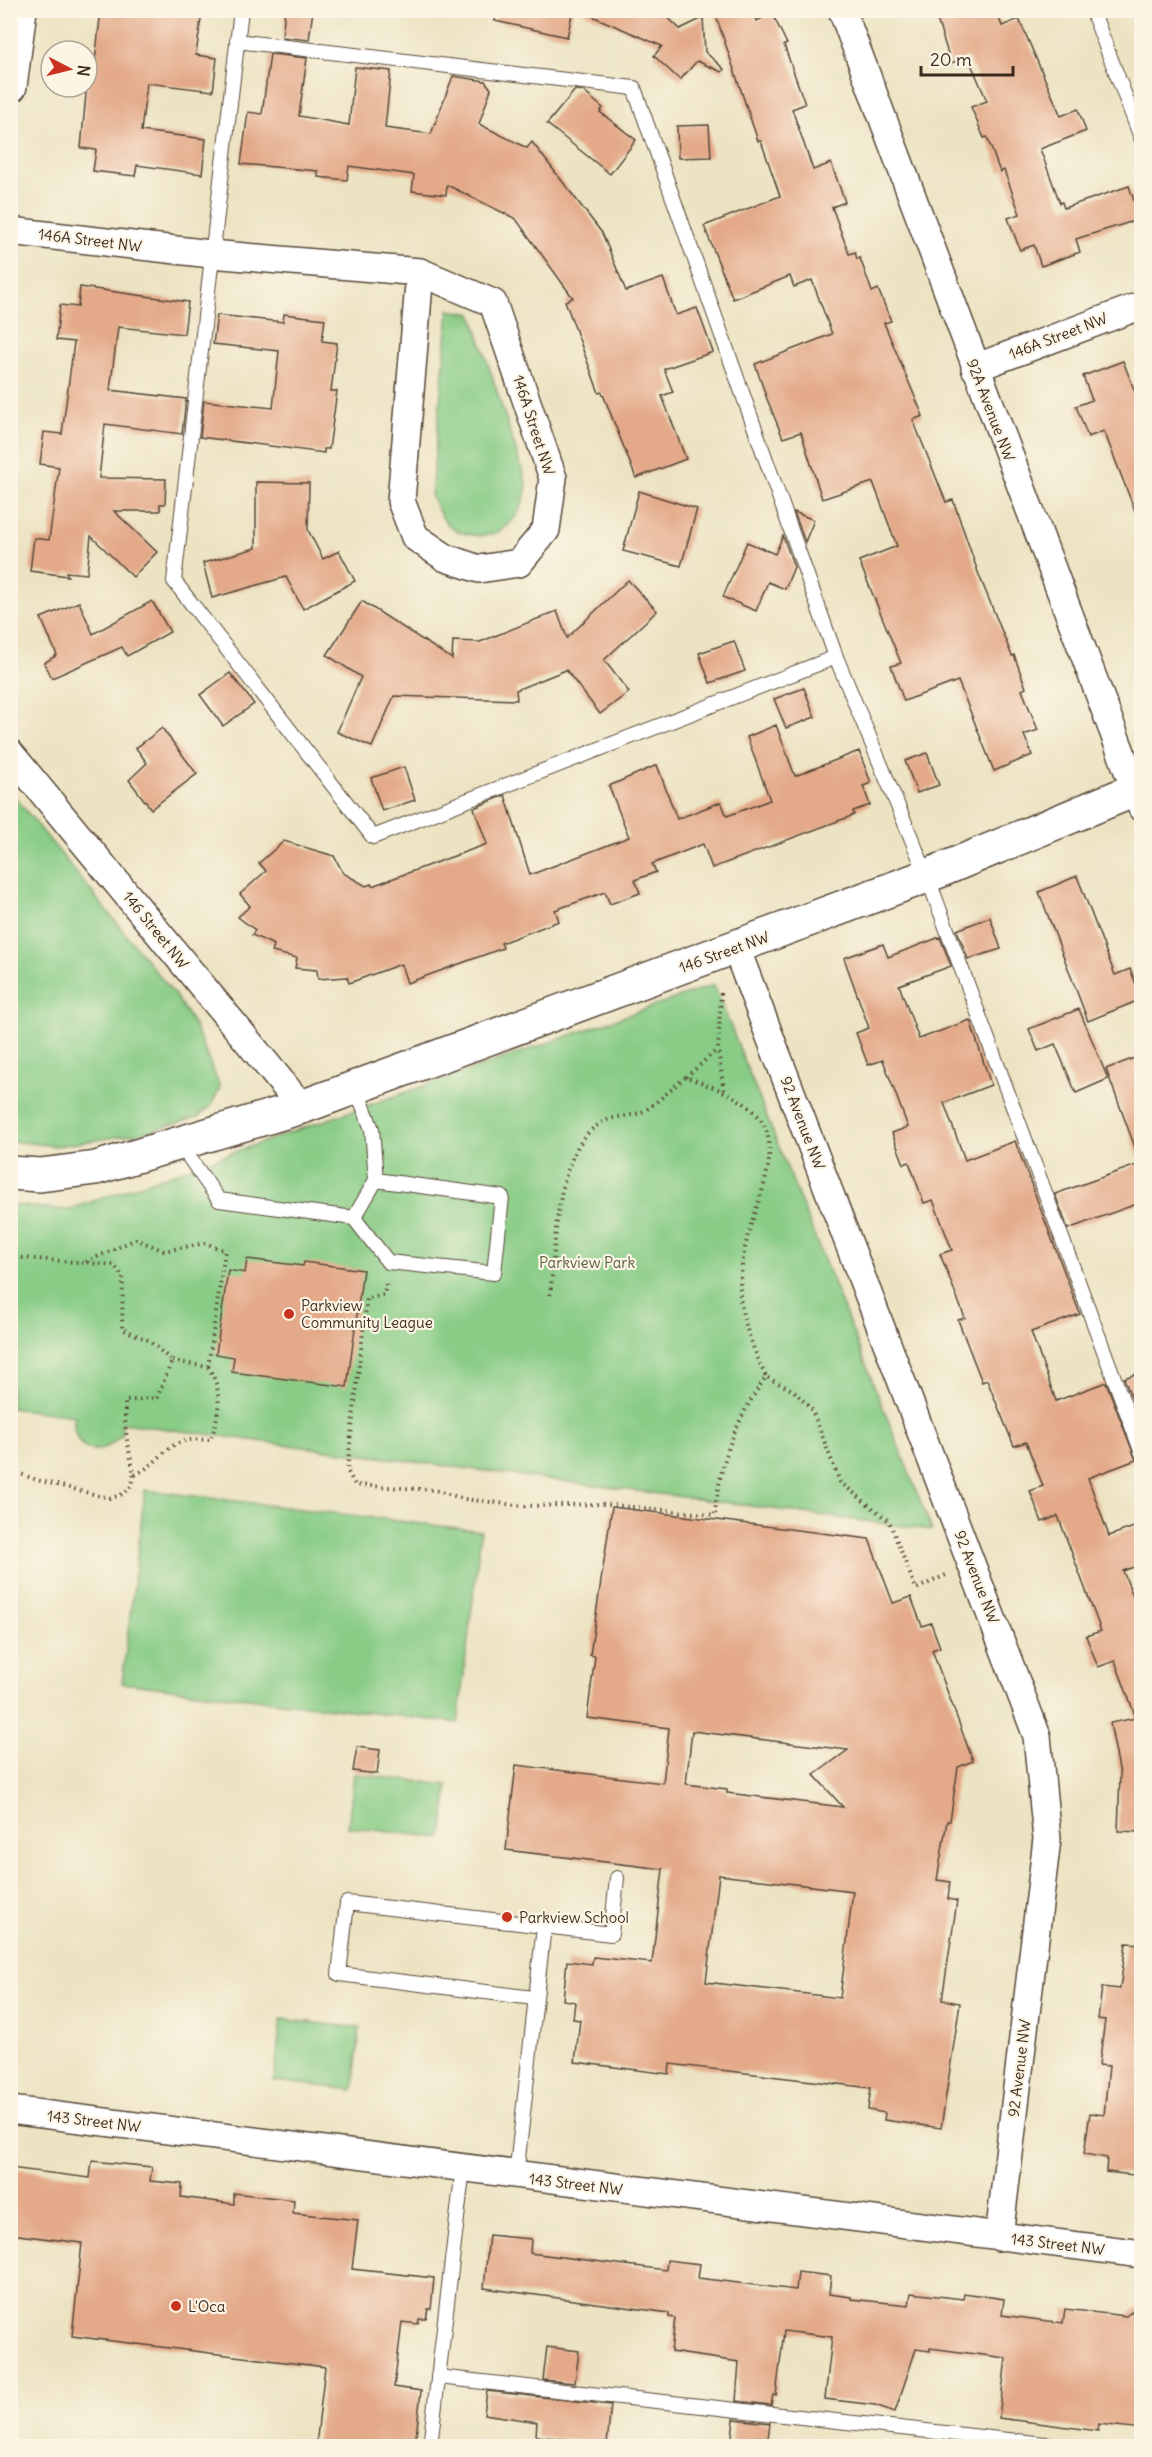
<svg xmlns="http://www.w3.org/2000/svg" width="1152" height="2457" viewBox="0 0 1152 2457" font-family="Delius,sans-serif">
	<rect width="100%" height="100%" fill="#fcf5e5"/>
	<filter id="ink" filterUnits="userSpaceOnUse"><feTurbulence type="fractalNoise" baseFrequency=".0167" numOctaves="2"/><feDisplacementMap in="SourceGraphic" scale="12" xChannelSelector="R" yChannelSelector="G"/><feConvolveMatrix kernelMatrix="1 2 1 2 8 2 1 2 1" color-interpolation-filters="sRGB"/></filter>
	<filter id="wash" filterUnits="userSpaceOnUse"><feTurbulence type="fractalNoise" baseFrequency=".008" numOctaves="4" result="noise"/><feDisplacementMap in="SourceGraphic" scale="24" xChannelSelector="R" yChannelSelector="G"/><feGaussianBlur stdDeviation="1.35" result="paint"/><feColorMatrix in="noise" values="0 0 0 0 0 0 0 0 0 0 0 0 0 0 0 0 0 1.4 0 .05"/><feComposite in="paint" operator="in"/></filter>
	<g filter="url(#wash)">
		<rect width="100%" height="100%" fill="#ece3c2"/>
		<g fill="#88cc86" stroke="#627b52" stroke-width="1.5">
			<path d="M449,310l23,4 55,171c-4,29 -22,55 -55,50 -7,-1 -16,-3 -22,-8 -9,-8 -14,-21 -19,-32z"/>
			<path d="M10,791l164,203 20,31 26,62 -9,19 -13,11 -56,16 -85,13 -46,-5z"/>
			<path d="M714,985l218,545 -810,-107v12c-6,5 -13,12 -20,14 -21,6 -31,-15 -27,-33l-64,-8v-203l57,5z"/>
			<path d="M145,1490l336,41 -23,192 -336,-40z"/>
			<path d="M354,1774l94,11 -6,53 -94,-11z"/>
			<path d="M281,2019l79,9 -7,62 -79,-9z"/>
		</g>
		<g id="blocks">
			<g fill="#e3a988" fill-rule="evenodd">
				<path d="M101,10l101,2 -6,43 21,3 -4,33 -66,-8 -6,48 65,8 -4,35 -65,-9 -2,11 -42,-5 3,-21 -15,-2 8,-87h6z"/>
				<path d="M285,10h28l-4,30 -27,-3z"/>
				<path d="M496,10h77l-6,27 -72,-16z"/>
				<path d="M578,10h82l20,19 23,-11 2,34 19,17 -2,3 -25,-11 -17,19 -26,-24 8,-10z"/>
				<path d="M714,10h38l5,11 15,-8 15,31 -3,1 21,59 -13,5 21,61 18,-7 14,39 -13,5 17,47 6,-2 2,7 3,-1 12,34 6,-3 13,32 -7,2 39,93 -10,4 33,82 7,-2 26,75 33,81 2,-1 12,33 -4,2 16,40 -14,5 8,20 -38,16 -36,-90 -54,20 -13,-35 10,-3 -42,-102 38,-15 -24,-64 -51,17 -21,-67 -18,6 -16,-39 -12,-35 77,-30 -20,-54 -18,7 -4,-11 -57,23 -29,-73 76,-30 -19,-55h-3z"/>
				<path d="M934,10h62l6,16 17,-7 42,97 17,-7 8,22 -46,18 20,54 2,-1 2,6 65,-22 11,33 -64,20 4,13 -39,14 -7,-21 -14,5 -12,-32 12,-4 -16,-44 -4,2 -13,-35 -3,1 -13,-31 16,-6 -19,-44 -17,6z"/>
				<path d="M270,54l37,4 -8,58 50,9 6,-58 36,4 -6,57 46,6 22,-58 32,5 6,8 -12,35 48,24 5,-6 70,91 24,58 37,-13 13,37 21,-7 16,44 -49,17 9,23 -11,4 24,63 -50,19 -34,-86 -3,1 -34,-92 8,-3 -57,-79 -69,-34 -1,10 -34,-4 2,-16 -65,-9 -2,14 -29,-3v-6l-77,-7 7,-52 14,2z"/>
				<path d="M575,90l8,1 20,17 -3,4 36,28 -26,34 -63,-50z"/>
				<path d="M709,125l2,32 -33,1 -1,-32z"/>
				<path d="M80,287l108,15 -4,32 -66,-7 -8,63 76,9 -4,35 -77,-10 -6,54 67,1 -1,25h-5v7h-46l43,41 -24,25 -42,-41 -4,38 -21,-2 2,4 -38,-5 4,-33 15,2 10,-73 -19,-3 4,-32 18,2 12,-92 -18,-2 4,-35 18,2z"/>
				<path d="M284,314l41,5 -3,22 15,2 -6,48h6l-8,58h-5v4l-124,-16 4,-36 69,7 6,-57 -66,-7 4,-29 66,7z"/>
				<path d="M1123,361l19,49 -2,114 -36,-93 -16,6 -12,-31 16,-6 -9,-24z"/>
				<path d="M256,482l53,1 -1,47 15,29 16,-8 16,30 -52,28 -17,-32 -74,21 -9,-35 53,-15z"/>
				<path d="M639,491l58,18 -16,57 -58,-15z"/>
				<path d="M794,512l20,8 -9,22z"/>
				<path d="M783,536l11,31 -9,22 -17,-7 -12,29 -33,-14 24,-55 28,12z"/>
				<path d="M628,580l29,31 -53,49 25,32 -29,22 -34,-44 -50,20 1,10 -123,-4 -22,51 -35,-15 24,-55 -34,-22 35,-54 90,58 1,-18 27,1 77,-31 10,27z"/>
				<path d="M152,601l18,31 -43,24 -5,-9 -70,31 -8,-15 13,-8 -16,-37 38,-16 14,32z"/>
				<path d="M734,641l11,30 -35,12 -11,-30z"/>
				<path d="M230,673l24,31 -31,22 -23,-31z"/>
				<path d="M804,688l11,29 -29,11 -12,-29z"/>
				<path d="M776,725l19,51 64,-25 12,32 -8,3 7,19 -17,6 1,4 -142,53 -9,-24 -51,20 4,8 -21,8 5,13 -30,11 -5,-12 -50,18 4,11 -58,22 2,5 -96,35 -6,-19 -52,19 -2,-6 -29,2 -1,-9 -22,-2 2,-10 -25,-6 2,-7 -22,-10 3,-5 -17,-13 12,-11 -10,-12 26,-23 -7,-8 25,-22 50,15 9,17 23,13 5,-2 1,2 115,-42 -13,-36 31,-13 25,80 99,-38 -20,-51 48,-21 20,54 44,-17 6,14 43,-16 -23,-63z"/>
				<path d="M162,728l35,46 -46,35 -22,-29 18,-17 -11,-15z"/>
				<path d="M927,753l12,32 -22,8 -12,-32z"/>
				<path d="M404,767l11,33 -33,11 -11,-33z"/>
				<path d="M1077,876l38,99 15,-6 12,30 -54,22 -49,-129z"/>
				<path d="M990,917l11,32 -33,10 -11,-29z"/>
				<path d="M940,937l11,29 -52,19 20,54 51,-19 21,65 -47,18 21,57 50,-19 65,173 -49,18 16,44 9,25 50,-19 30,78 -48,18 21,58 33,-12v40l-19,7 19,48v213l-24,-1 2,-57 -10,-51 26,-5 -21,-57 -17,6 -12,-31 15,-5 -43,-115 -16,6 -12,-31 13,-5 -17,-44 -12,4 -27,-66 -5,2 -24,-62 7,-2 -25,-64 12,-4 -19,-50 -9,3 -15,-41 -5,2 -12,-31 16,-6 -25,-67 -15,5 -12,-32 13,-5 -25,-70 39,-14 5,13z"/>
				<path d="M1079,1009l29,70 -32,14 -21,-49 -17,7 -9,-22z"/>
				<path d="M1142,1055v102l-3,1 -33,-89z"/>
				<path d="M1142,1163v39l-74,27 -13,-35z"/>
				<path d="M247,1259l56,7 1,-4 59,8 -16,117 -115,-15 2,-15 -18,-3 12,-84 17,3z"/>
				<path d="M1142,1372v54l-18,-48z"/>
				<path d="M612,1507l257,32 24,64 18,-6 11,29 9,-3 9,24 -8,3 41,111 -15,6 -8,54h-3l-10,59 13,2 -2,17 9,2 -15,99 18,3 -19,125 -57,-8 1,-7 -17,-3 3,-22 -201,-24 -1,10 -94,-12 5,-42 -7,-1 2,-17 -12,-2 4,-39 25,3 1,-7 59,6 11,-94 -157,-19 10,-85 147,18 6,-55 -82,-10 8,-62 -5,-1zM692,1731l156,19 -34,25 29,32 -116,-14v-4l-41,-5zM719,1875l134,16 -13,107 -134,-16z"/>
				<path d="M357,1747l23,3 -3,24 -24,-3z"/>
				<path d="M1126,1943l16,1v179l-8,52 -28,-3 1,-14 -23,-4 6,-41 14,2 5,-49 -10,-1 6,-45 -7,-1 4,-32 18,2z"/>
				<path d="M92,2161l60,6 -2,14 32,3 -1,13 53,7v-11l60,7 -1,13 65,7 -6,49 82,9 -3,31h-3l-2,10h-7l-1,5 -16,-2 -8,65 27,4 -6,55h-99l9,-79 -253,-31 10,-93 -72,-9v-66l80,10z"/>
				<path d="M489,2235l42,4 -1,14 136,17 1,-10 33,4 -2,14 98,12 2,-18 33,4 -2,18 22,3v2l58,6 2,-12 52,6 1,-6 40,6 -2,16 61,8 2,-14 61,7 16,-12v125l-43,-5 -1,7 -99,-13 7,-60 -76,-10v3l-14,-2 -21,63 -20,-7 -50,-6 7,-62 -48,-6 -8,64h-3l-2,10 -35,-4 3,-39 -68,-10 4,-34 -6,-1v-4l-185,-25z"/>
				<path d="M547,2347l32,4 -4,32 -32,-3z"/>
				<path d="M487,2391l124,14 -4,39 -71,-8 1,-14 -53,-8z"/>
				<path d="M734,2419l36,4 -3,23h-36z"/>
			</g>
		</g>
	</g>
	<g filter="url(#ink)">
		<use href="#blocks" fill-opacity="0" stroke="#564637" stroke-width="1.5"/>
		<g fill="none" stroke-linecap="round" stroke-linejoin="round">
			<g stroke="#564637" stroke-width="16">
				<g id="service">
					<path d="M1092,10l50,130"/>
					<path d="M237,41l397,47 202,569 -463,180 -199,-256 67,-571"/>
					<path d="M836,657l91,219 215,577"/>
					<path d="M179,1143l40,57 135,18 22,-38 -4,-51 -16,-41"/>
					<path d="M354,1218l34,44 106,11 8,-76 -126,-17"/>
					<path d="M544,1926l67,8 6,-56"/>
					<path d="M516,2176l28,-250 -197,-23 -8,71 195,24"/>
					<path d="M438,2377l625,69"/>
					<path d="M430,2446l33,-278"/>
				</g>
			</g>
			<g stroke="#564637" stroke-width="30">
				<g id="minor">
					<path d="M842,10l300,798"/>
					<path d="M10,231l201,23 209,18 73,31 60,175 -7,52 -27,33 -40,6 -33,-11 -31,-21 -14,-36 19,-229"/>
					<path d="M975,368l167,-63"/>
					<path d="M10,753l292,354"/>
					<path d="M736,948l301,788 10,103 -48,398"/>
					<path d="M10,2110l1132,144"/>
				</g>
			</g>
			<g stroke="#564637" stroke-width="36">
				<g id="tertiary">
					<path d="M10,86l10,-76"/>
					<path d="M10,1173l30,2 56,-7 206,-61 625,-231 215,-89"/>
				</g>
			</g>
			<g stroke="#564637" stroke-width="4" stroke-dasharray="1.5 4.5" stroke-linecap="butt">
				<path d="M721,993l-3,57 6,41"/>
				<path d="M686,1077l31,-27"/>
				<path d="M10,1257l104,8 9,12 -1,52 26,11 24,21 -15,37 -32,3c0,13 0,25 2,38 3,25 20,53 -18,59l-72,-18 -27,-10"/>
				<path d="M86,1262l50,-23 28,12 42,-8 19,8 -17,116"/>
				<path d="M386,1284l-2,11 -17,3 -20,172 8,15 80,5 29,9 60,7 79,-2 112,11c4,-52 21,-96 51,-138l28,14 18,19 28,72 49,39 27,68 30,-14"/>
				<path d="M550,1295c6,-49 4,-149 53,-173 10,-6 24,-5 36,-9 13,-4 34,-27 47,-36 24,9 54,18 72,39 28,34 -3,87 -11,123 -4,15 -6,34 -7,50 -1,26 15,64 26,88"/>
				<path d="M135,1475c36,-19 28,-39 76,-35 8,-27 13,-49 -3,-73l-36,-6"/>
			</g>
			<use href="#service" stroke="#fff" stroke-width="14"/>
			<use href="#minor" stroke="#fff" stroke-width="27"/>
			<use href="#tertiary" stroke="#fff" stroke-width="33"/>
		</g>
	</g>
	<g fill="#c8321e" stroke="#fcf5e5" stroke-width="2">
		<circle cx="289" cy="1314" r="6"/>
		<circle cx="507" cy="1917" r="6"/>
		<circle cx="176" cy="2306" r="6"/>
	</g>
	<g text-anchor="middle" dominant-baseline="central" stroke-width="4.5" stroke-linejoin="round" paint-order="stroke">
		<g font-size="15" fill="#3b2a1e" stroke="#fcf5e5">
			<text transform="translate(90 240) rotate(7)">146A Street NW</text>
			<text transform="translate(1058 336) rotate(-21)">146A Street NW</text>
			<text transform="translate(991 410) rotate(69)">92A Avenue NW</text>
			<text transform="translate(534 425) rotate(72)">146A Street NW</text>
			<text transform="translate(156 930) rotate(51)">146 Street NW</text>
			<text transform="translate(724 952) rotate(-20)">146 Street NW</text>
			<text transform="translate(803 1123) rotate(69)">92 Avenue NW</text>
			<text transform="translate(977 1577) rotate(69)">92 Avenue NW</text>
			<text transform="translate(1019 2068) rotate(-83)">92 Avenue NW</text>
			<text transform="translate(94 2121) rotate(7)">143 Street NW</text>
			<text transform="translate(576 2184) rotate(7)">143 Street NW</text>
			<text transform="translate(1058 2244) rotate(7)">143 Street NW</text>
		</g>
		<g font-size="15" fill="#525b3d" stroke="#fcf5e5">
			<text x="587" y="1262">Parkview Park</text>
		</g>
		<g font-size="15" fill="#3b2a1e" stroke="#fcf5e5" text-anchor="start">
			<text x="301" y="1305">Parkview<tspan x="301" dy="17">Community League</tspan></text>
			<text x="519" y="1917">Parkview School</text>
			<text x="188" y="2306">L'Oca</text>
		</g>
	</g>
	<rect width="1152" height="2457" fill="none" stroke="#fcf5e5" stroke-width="36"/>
	<g transform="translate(69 69) rotate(97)"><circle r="28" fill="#fcf5e5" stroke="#afa495" stroke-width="1.5"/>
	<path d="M0-4.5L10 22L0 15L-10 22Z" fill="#c8321e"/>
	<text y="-9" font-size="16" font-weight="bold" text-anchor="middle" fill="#3b2a1e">N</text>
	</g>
	<path d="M921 66v9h92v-9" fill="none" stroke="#3b2a1e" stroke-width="3"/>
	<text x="930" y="66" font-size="18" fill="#3b2a1e" stroke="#fcf5e5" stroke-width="4.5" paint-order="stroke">20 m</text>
</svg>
